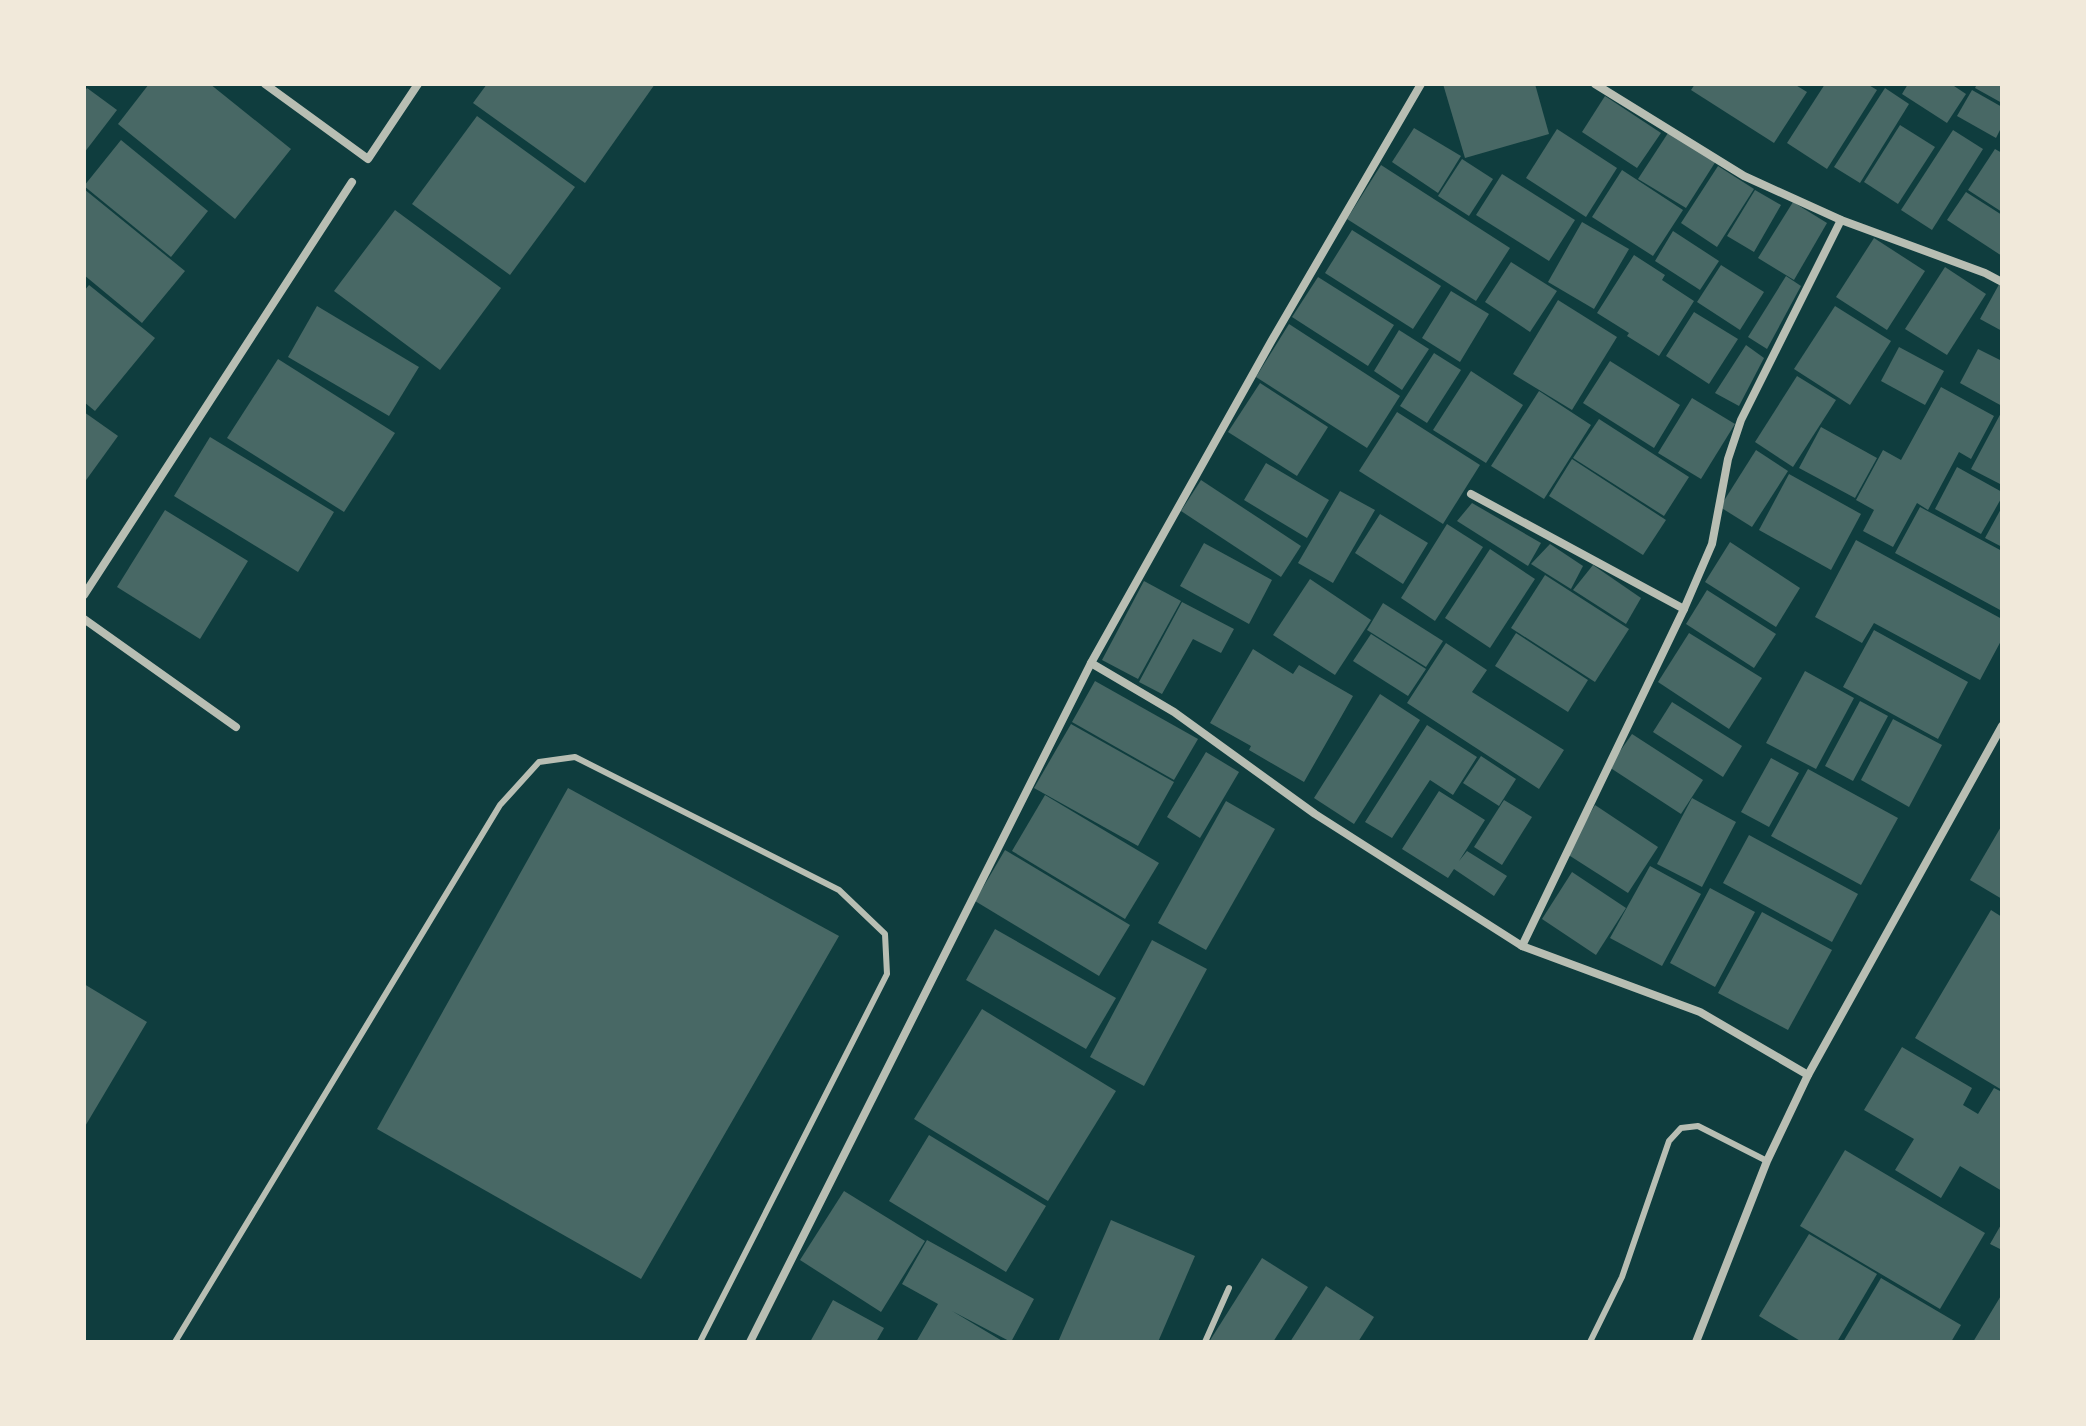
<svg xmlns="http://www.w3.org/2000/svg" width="2086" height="1426" viewBox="0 0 2086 1426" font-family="Commissioner,sans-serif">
	<rect width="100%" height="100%" fill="#0f3d3e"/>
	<g fill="#486865">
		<path d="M149,84h61l81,65 -56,70 -117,-95z"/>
		<path d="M487,84h168l-70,99 -112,-80z"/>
		<path d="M1443,84h92l14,50 -84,24z"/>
		<path d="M1695,84h99l13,8 -33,51 -83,-53z"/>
		<path d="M1825,84h42l10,6 -50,79 -40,-26z"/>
		<path d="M1908,84h43l15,10 -19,29 -45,-29z"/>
		<path d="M1977,84h25v19l-27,-15z"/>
		<path d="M87,88l30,22 -33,43v-61z"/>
		<path d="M1885,88l24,16 -49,79 -26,-16z"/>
		<path d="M1972,90l30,17v19l-6,12 -39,-22z"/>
		<path d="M1605,96l56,37 -24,35 -55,-36z"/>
		<path d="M477,116l98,71 -65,88 -98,-71z"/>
		<path d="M1900,125l35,22 -37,57 -34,-22z"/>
		<path d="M1414,128l47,28 -23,37 -46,-31z"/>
		<path d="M1557,129l60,39 -31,49 -60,-39z"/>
		<path d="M1670,130l46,31 -30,47 -48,-29z"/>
		<path d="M1953,130l30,19 -51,81 -31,-20z"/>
		<path d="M121,140l87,71 -37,46 -87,-71z"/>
		<path d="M1995,149l7,4v59l-34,-22z"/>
		<path d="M1462,159l31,20 -24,37 -31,-20z"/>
		<path d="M1381,165l129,83 -34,53 -129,-82z"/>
		<path d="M1718,166l36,23 -37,58 -36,-24z"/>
		<path d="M1622,170l61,40 -30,46 -61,-39z"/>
		<path d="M1502,174l73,46 -26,41 -73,-46z"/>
		<path d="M84,189l101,82 -43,52 -58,-48z"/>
		<path d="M1755,190l26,15 -27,47 -27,-16z"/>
		<path d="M1966,192l36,23v41l-55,-36z"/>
		<path d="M1793,202l34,21 -33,57 -36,-22z"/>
		<path d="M395,210l106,78 -61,82 -106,-79z"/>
		<path d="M1582,222l47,27 -35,60 -46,-27z"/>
		<path d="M1352,230l89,56 -28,43 -88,-56z"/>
		<path d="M1673,231l46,30 -19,29 -45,-29z"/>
		<path d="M1874,238l51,33 -38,59 -51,-33z"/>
		<path d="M1634,255l31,20 -3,5 32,21 -35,55 -32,-20 2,-3 -32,-20z"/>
		<path d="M1511,262l46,29 -27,41 -45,-30z"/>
		<path d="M1721,265l43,27 -24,38 -43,-28z"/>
		<path d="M1945,267l41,27 -39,61 -42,-26z"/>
		<path d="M1786,276l15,10 -34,63 -19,-12z"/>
		<path d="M1318,277l76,48 -26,41 -76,-49z"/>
		<path d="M2002,279v52l-22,-12z"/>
		<path d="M89,285l66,53 -60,73 -11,-9v-111z"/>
		<path d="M1451,291l38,23 -29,48 -38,-24z"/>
		<path d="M1558,300l59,37 -45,73 -59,-36z"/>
		<path d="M317,306l102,61 -30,49 -101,-59z"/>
		<path d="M1835,306l56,35 -41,64 -56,-36z"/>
		<path d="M1694,312l44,27 -29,45 -43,-28z"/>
		<path d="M1289,324l111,72 -33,52 -111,-71z"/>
		<path d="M1399,330l30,19 -27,41 -28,-19z"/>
		<path d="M1746,345l18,13 -25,48 -24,-13z"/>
		<path d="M1899,347l45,24 -19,34 -44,-24z"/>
		<path d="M1978,349l24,12v45l-42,-23z"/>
		<path d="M1434,353l27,17 -34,53 -27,-17z"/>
		<path d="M278,359l117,74 -51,79 -117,-74z"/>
		<path d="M1610,361l70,44 -26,43 -71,-45z"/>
		<path d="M1471,371l52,34 -37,58 -53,-33z"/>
		<path d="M1797,376l39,24 -43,67 -38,-25z"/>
		<path d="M1260,383l68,44 -31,49 -69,-44z"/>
		<path d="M1941,387l53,29 -23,43 -12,-7 -31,58 -11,-7 -24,44 -30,-16 11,-21 -18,-10 27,-50 18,10z"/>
		<path d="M1539,391l52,34 -47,74 -53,-33z"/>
		<path d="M1692,398l43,26 -34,55 -43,-26z"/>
		<path d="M2002,411v74l-31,-16z"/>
		<path d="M84,412l34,24 -34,47z"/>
		<path d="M1397,412l83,53 -37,59 -84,-53z"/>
		<path d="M1599,419l90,58 -25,39 -91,-58z"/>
		<path d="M1821,427l56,31 -22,40 -56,-30z"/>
		<path d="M210,437l124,75 -36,60 -124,-76z"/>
		<path d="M1756,450l32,21 -36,56 -32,-20z"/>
		<path d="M1572,459l94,61 -23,35 -94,-59z"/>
		<path d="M1266,463l63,37 -22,38 -63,-38z"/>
		<path d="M1957,467l45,25v5l-21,37 -46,-25z"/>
		<path d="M1789,474l72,40 -30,56 -72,-40z"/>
		<path d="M1201,480l100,66 -20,31 -100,-66z"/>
		<path d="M1340,491l35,19 -42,73 -35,-20z"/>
		<path d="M1472,503l69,40 -13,23 -71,-45z"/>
		<path d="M1920,507l82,44v60l-107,-58z"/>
		<path d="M2002,507v40l-17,-9z"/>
		<path d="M165,510l83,51 -48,78 -83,-52z"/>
		<path d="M1380,514l48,29 -25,41 -48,-31z"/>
		<path d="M1447,524l36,23 -48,74 -34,-23z"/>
		<path d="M1856,540l146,79v20l-22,41 -106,-57 -12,20 -47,-26z"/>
		<path d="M1730,542l70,46 -24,39 -71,-45z"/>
		<path d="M1204,543l68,37 -23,44 -69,-38z"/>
		<path d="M1550,544l33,22 -12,23 -40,-25z"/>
		<path d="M1490,549l45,30 -45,69 -45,-30z"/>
		<path d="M1593,565l48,33 -15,26 -53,-34z"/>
		<path d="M1545,575l84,54 -34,53 -84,-54z"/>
		<path d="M1310,579l61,41 -36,55 -62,-40z"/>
		<path d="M1144,581l37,20 -43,78 -36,-19z"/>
		<path d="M1707,590l69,44 -22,34 -68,-44z"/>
		<path d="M1182,602l52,27 -13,24 -28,-14 -31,55 -23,-12z"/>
		<path d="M1383,603l60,38 -17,26 -59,-37z"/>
		<path d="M1874,630l94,52 -30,57 -95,-52z"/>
		<path d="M1516,633l72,47 -20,32 -73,-46z"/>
		<path d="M1689,633l73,45 -33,51 -71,-47z"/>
		<path d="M1371,634l55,35 -18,27 -55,-35z"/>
		<path d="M1446,643l41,27 -15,22 92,58 -25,39 -132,-86z"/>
		<path d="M1253,649l40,25 6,-9 54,31 -49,86 -55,-32 2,-4 -41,-23z"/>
		<path d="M1805,671l49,27 -38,71 -50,-26z"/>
		<path d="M1095,681l103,58 -24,41 -102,-58z"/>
		<path d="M1380,694l40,26 -66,104 -40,-26z"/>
		<path d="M1860,701l28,15 -35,65 -28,-15z"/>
		<path d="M1672,702l70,44 -19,31 -70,-45z"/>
		<path d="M1893,719l49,26 -33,62 -48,-27z"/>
		<path d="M1071,724l103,58 -36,64 -104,-58z"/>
		<path d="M1427,725l50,32 -24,38 -23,-15 -38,58 -27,-16z"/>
		<path d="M1632,734l71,46 -22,34 -72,-47z"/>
		<path d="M1206,752l33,20 -39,66 -33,-21z"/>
		<path d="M1481,756l35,23 -17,27 -36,-23z"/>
		<path d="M1771,758l28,15 -30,54 -28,-15z"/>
		<path d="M1808,769l90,49 -37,67 -90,-49z"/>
		<path d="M568,788l271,148 -198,343 -264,-150z"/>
		<path d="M1439,791l46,29 -26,41 8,-10 40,25 -13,20 -40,-27 -6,9 -46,-29z"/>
		<path d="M1045,795l114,68 -34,56 -113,-68z"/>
		<path d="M1692,798l44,24 -34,65 -45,-23z"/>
		<path d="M1504,800l28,17 -30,48 -28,-18z"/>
		<path d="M1226,801l49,28 -69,121 -48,-27z"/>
		<path d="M1595,805l63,42 -30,46 -61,-39z"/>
		<path d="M2002,825v74l-32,-19z"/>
		<path d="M1749,835l109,59 -26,48 -109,-59z"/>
		<path d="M1005,850l125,75 -31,51 -124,-75z"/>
		<path d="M1650,866l51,28 -39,72 -52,-28z"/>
		<path d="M1572,872l54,36 -30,47 -54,-36z"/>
		<path d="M1710,888l45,24 -40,75 -45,-24z"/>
		<path d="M1991,910l11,7v173l-87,-52z"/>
		<path d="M1762,912l70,38 -44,80 -70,-37z"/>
		<path d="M995,929l121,69 -30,51 -120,-69z"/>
		<path d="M1152,940l55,29 -63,117 -54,-29z"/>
		<path d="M84,984l63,38 -63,106z"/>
		<path d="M982,1009l134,82 -68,110 -134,-82z"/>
		<path d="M1902,1047l70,41 -9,17 15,9 16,-26 8,4v99l-42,-25 -19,32 -46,-28 19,-31 -50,-29z"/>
		<path d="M929,1135l117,71 -40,66 -117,-71z"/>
		<path d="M1845,1150l140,83 -45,76 -140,-83z"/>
		<path d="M844,1191l81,50 -44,71 -81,-52z"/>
		<path d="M1111,1220l84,36 -37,86h-100z"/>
		<path d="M2002,1223v27l-12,-6z"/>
		<path d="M1809,1234l68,40 -40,68h-35l-43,-26z"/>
		<path d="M927,1240l107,59 -23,43 -59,-31 52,31h-88l22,-38 -36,-20z"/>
		<path d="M1262,1258l46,29 -35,55h-64z"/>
		<path d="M1881,1278l80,47 -10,17h-108z"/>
		<path d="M1326,1286l48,31 -16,25h-68z"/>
		<path d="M2002,1294v48h-29z"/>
		<path d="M833,1300l51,28 -8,14h-66z"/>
	</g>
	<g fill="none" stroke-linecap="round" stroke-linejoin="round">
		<g stroke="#b8beb3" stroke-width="6">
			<path d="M175,1342l325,-537 39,-43 36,-5 264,133 46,44 2,40 -187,368"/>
			<path d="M1205,1342l24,-54"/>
			<path d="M1590,1342l32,-65 47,-136 12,-13 17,-2 69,35"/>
		</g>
		<g stroke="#b8beb3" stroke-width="8">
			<path d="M265,84l103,75 50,-75"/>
			<path d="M1595,84l149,92 97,44 144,53 17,9"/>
			<path d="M1471,494l213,115"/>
			<path d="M84,595l268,-413"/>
			<path d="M84,619l152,108"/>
			<path d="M1091,663l83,49 141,102 207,132 178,66 108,63"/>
			<path d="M1522,946l162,-337 28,-65 16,-85 13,-39 100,-200"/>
			<path d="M750,1342l341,-679 181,-323 149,-256"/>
			<path d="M1696,1342l71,-181 41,-86 194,-349"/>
		</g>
	</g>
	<rect width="2086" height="1426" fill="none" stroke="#f1e9da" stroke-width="172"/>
</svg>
